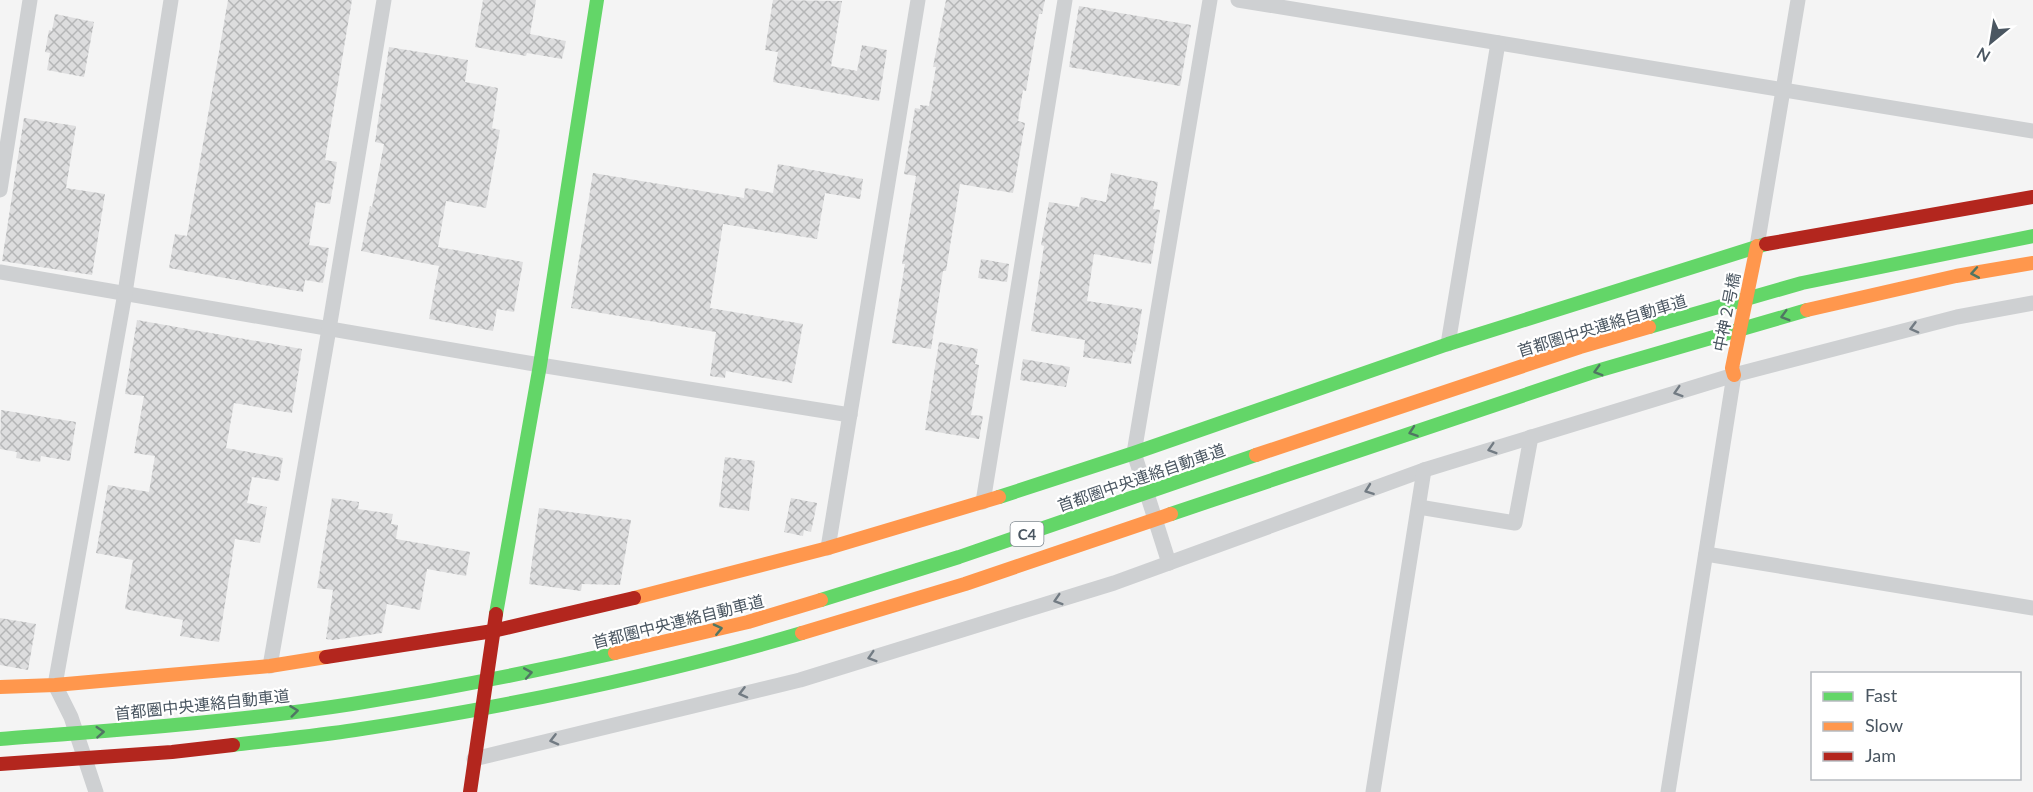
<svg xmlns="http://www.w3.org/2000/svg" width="2033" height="792" viewBox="0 0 2033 792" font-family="Lato,'Noto Sans JP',sans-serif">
	<defs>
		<pattern id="building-cross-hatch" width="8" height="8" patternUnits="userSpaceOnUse" patternTransform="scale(1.5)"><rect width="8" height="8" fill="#ddddde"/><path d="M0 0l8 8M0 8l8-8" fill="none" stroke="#b5b6b7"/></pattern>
	</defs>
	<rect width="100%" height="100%" fill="#f4f4f4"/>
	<g fill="url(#building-cross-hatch)">
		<path d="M228,0h124l-27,160 12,2 -7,42 -14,-2 -7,43 20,3 -6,35 -18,-3 -2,12 -134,-24 6,-34 12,2z"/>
		<path d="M483,0h53l-6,34 36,7 -4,18 -35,-6 -1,3 -51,-9z"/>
		<path d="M773,0l69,1 -11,65 26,5 5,-26 25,5 -8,51 -106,-19 5,-30 -13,-2z"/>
		<path d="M946,0h99l-3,14h-3l-13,77 -3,-1 -5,31 7,2 -12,70 -53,-9 -14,87h-3l-12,78 -39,-6 13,-79h-3l14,-88 -12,-2 11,-66 5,1v-4l9,1 7,-39h-3z"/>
		<path d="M1079,6l112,19 -11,61 -111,-19z"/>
		<path d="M55,14l39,8 -10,55 -37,-7 3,-17 -5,-1 4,-22 3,1z"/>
		<path d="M389,47l79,13 -3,22 33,6 -6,40 8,2 -14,78 -40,-7 -8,46 85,15 -9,50 -17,-3 -4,22 -64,-12 10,-53 -78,-15 9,-45 2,1 12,-63 -9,-2z"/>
		<path d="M24,118l52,8 -10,62 39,6 -13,81 -90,-14z"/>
		<path d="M778,164l85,15 -3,20 -35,-6 -8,46 -94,-15 -13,84 93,16 -11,59 -66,-12 -1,7 -15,-2 6,-44 -145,-24 22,-135 151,25 1,-10 28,5z"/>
		<path d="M1111,173l47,9 -5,27 7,1 -9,54 -57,-10 -7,47 55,8 -7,43 -2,-1 -2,13 -48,-7 2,-17 -54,-9 13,-85 -3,-1 8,-43 30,5 2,-10 25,5z"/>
		<path d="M981,259l28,5 -2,18 -29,-4z"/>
		<path d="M137,320l165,29 -10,64 -58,-10 -8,45 57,10 -4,23 -27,-4 -5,26 20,4 -7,36 -25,-4 -16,103 -39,-6 3,-16 -58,-11 8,-49 -37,-7 12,-68 41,7 6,-36 -21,-3 10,-57 -19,-2z"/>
		<path d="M939,342l39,7 -3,15 4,1 -8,50 12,1 -4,23 -54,-9z"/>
		<path d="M1023,359l47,8 -4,20 -46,-7z"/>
		<path d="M1,410l75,12 -6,39 -29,-5 -1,6 -24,-4 1,-6 -17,-3z"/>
		<path d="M725,457l30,4 -6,50 -30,-4z"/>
		<path d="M332,498l27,4 -1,7 35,5 -2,10 7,1 -2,14 74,13 -4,24 -39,-7 -7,41 -33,-6 -5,29 -49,7 -7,-1 7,-49 -16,-2z"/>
		<path d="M791,498l26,5 -6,29 -7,-2 -1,6 -19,-4z"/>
		<path d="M539,508l92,12 -11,65 -38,-1 -1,7 -52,-7z"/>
		<path d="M0,618l36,6 -8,46 -28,-5z"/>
	</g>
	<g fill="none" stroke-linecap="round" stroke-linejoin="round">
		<g stroke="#ced0d2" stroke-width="15">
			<path d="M1238,0l795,131"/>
			<path d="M0,190l30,-190"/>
			<path d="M1757,246l41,-246"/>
			<path d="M0,272l540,93 310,50"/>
			<path d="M1448,344l50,-301"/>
			<path d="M983,502l82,-502"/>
			<path d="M1419,507l96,16 16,-86"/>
			<path d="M828,548l90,-548"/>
			<path d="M1706,554l327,54"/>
			<path d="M1169,563l-35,-110 76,-453"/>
			<path d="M270,666l59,-337 55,-329"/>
			<path d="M474,759l326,-79 314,-97 310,-113 310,-95 223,-58 76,-14"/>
			<path d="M96,792l-25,-75 -16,-32 70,-392 46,-293"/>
			<path d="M1373,792l51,-322"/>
			<path d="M1668,792l66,-417"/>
		</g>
		<g stroke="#63d668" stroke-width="14">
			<path d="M1649,327l153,-44 231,-47"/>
			<path d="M999,497l135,-44 314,-109 318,-100"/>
			<path d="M1171,514l419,-141 217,-63"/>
			<path d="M821,600l138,-43 297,-102"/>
			<path d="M496,614l44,-249 57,-365"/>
			<path d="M0,739c117,-9 236,-17 352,-35 88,-14 176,-31 263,-51"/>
			<path d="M233,745c41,-5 82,-9 122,-15 151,-23 301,-54 447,-97"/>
		</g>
		<g stroke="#ff974d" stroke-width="14">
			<path d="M1807,310l149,-34 77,-13"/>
			<path d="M1734,375l-2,-7 25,-122"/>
			<path d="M1256,455l324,-108 69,-20"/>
			<path d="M634,598l194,-50 171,-51"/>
			<path d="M802,633l163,-49 206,-70"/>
			<path d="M615,653l133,-31 73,-22"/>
			<path d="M0,687l55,-2 215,-19 56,-9"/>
		</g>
		<g stroke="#b3261e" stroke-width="14">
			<path d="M1766,244l267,-47"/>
			<path d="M326,657l167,-26 141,-33"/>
			<path d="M0,764l172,-12 61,-7"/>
			<path d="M470,792l26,-178"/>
		</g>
	</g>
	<defs><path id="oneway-chevron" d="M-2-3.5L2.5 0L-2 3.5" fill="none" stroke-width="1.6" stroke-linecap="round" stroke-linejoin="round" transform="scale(1.5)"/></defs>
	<g stroke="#507663">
		<use href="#oneway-chevron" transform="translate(1975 273) rotate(170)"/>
		<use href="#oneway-chevron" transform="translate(1785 316) rotate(164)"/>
		<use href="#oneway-chevron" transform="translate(1598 371) rotate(164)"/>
		<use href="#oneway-chevron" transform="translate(1413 432) rotate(161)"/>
		<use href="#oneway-chevron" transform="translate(718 629) rotate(-13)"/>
		<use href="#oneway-chevron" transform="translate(528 673) rotate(-10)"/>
		<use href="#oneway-chevron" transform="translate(294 711) rotate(-7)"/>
		<use href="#oneway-chevron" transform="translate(100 732) rotate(-4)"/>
	</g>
	<g stroke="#727b83">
		<use href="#oneway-chevron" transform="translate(1914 328) rotate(165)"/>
		<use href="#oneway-chevron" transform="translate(1678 392) rotate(163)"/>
		<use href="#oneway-chevron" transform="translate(1492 449) rotate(163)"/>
		<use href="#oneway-chevron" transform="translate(1369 490) rotate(160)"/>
		<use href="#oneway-chevron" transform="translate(1058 600) rotate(163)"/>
		<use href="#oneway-chevron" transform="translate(872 657) rotate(163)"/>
		<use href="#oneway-chevron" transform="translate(743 693) rotate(166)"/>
		<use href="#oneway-chevron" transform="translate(554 740) rotate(166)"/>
	</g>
	<g text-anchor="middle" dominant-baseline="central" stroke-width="4.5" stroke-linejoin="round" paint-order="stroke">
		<rect fill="#fff" stroke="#808990" stroke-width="1.5" x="1010.5" y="522" width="33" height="24" rx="4.5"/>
		<g font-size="15" font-weight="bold" fill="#4a5661">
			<text x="1027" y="534">C4</text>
		</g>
		<g font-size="16" fill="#4a5661" stroke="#fff">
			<text transform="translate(1726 312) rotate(-79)">中神２号橋</text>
			<text transform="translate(1602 325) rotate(-17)">首都圏中央連絡自動車道</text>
			<text transform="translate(1141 477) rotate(-19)">首都圏中央連絡自動車道</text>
			<text transform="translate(678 621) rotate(-14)">首都圏中央連絡自動車道</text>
			<text transform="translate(202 704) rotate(-6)">首都圏中央連絡自動車道</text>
		</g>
	</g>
	<rect x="1811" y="672" width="210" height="108" fill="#ffffff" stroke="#b7bbc0" stroke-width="1.5"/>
	<rect x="1823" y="692" width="30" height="9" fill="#63d668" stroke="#b7bbc0" stroke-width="1.5"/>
	<text x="1865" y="702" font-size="18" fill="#4a5661">Fast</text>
	<rect x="1823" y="722" width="30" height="9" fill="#ff974d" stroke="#b7bbc0" stroke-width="1.5"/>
	<text x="1865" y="732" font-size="18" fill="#4a5661">Slow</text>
	<rect x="1823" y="752" width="30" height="9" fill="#b3261e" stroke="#b7bbc0" stroke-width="1.5"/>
	<text x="1865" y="762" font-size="18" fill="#4a5661">Jam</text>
	<g transform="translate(1991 42) rotate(210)" stroke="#ffffff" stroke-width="4.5" paint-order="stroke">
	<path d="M0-4.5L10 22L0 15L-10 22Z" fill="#4a5661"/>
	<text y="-9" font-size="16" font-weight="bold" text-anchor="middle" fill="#4a5661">N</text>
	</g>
</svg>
